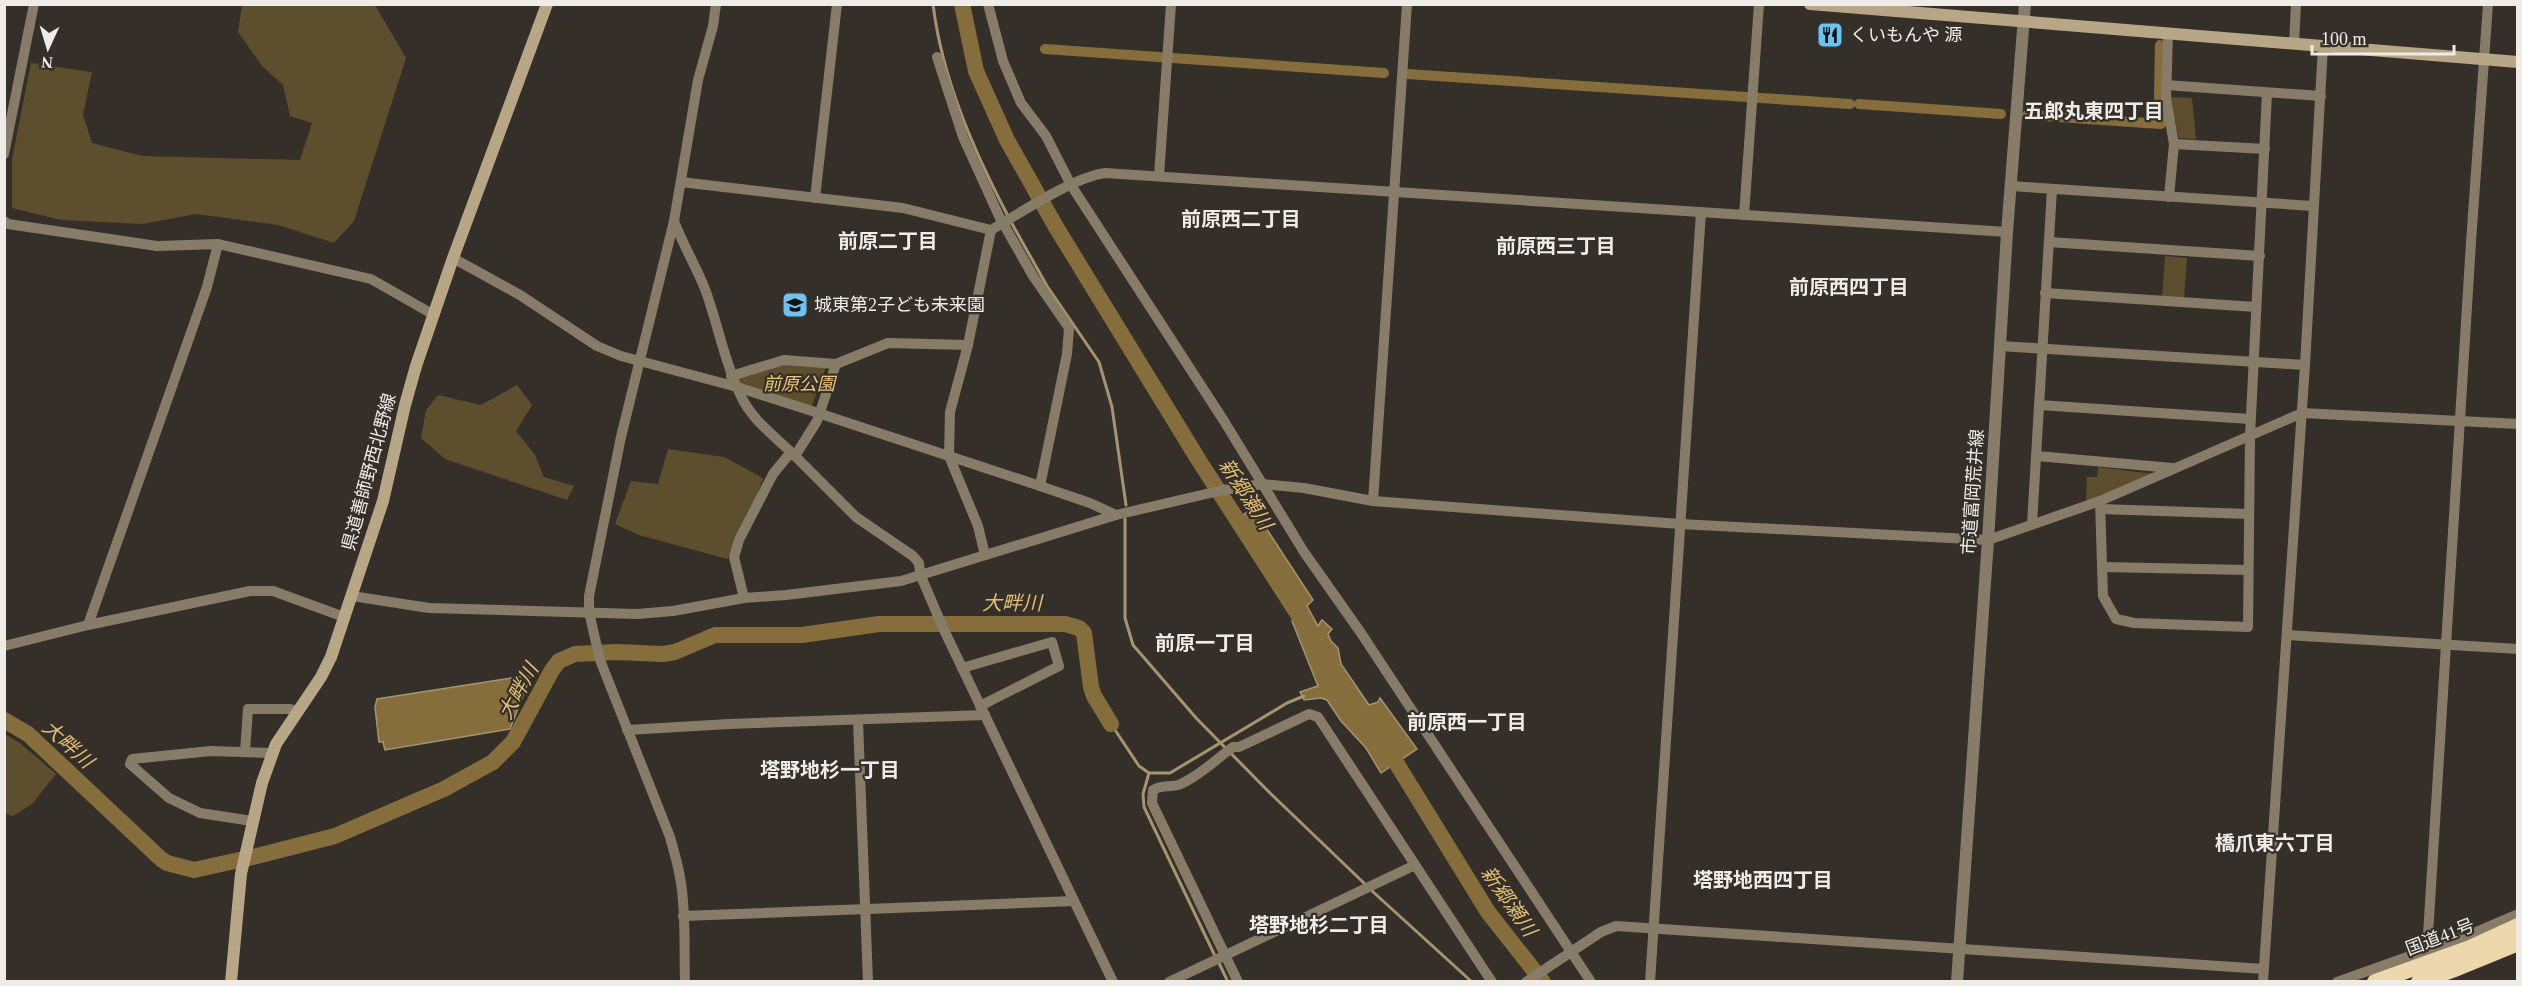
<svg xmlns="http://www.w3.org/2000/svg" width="2522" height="986" viewBox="0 0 2522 986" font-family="'Times New Roman','Noto Sans JP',serif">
	<rect width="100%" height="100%" fill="#343029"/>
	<g fill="#5d4e2d">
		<path d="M242,5h133l31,53 -52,163 -20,22 -56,-18 -82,-11 -54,10 -81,-4 -49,-12v-49l19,-96 61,9 -9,43 9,28 50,13 158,4 12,-37 -22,-7 -7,-31 -20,-18 -25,-35z"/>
		<path d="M2170,97l22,1 4,41 -17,-1z"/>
		<path d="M2165,256l22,2 -3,41 -22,-1z"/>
		<path d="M788,364l38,3 -15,41 -72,-23 -3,-7z"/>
		<path d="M517,385l15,20 -16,26 19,24 9,22 30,9 -7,14 -122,-41 -24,-21 5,-28 12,-15 43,10z"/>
		<path d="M668,449l56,8 39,21 -12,36 -24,45 -88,-24 -24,-11 16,-43 27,3z"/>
		<path d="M2098,467l56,7 -68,28 1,-25h10z"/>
		<path d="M5,734l16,10 35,30 -24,30 -19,12 -8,-2z"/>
	</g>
	<g fill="#866e3c" stroke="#a69470" stroke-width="1.5">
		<path d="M1253,508l60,92 -6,6 11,20 4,-6 10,9 -4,5 3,7 7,7 3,16 28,41 9,-3 2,-4 37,51 -36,24 -15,-25 -25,-27 -14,-21 -6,-2 -17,2 -4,-8 18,-6 -26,-65 7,-13 -17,-29 -15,-19 -24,-45z"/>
		<path d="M531,675l-21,54 -125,21 -2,-8h-4l-4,-35 2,-8z"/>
	</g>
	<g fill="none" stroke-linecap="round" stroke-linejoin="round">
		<g stroke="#a69470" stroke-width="3">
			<path d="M933,4c9,75 41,147 75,212"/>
			<path d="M1011,222l36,64 52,76 13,45 14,98"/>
			<path d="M1125,519v99l8,27 64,74 73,74 96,92"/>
			<path d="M1111,724l28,42 10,7h21l117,-70 17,-7"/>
			<path d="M1149,773l-6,21 1,13 71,149"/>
			<path d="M1371,890l101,92"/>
			<path d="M1218,961l10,21"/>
		</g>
		<g stroke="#866e3c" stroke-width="10">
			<path d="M1045,49l339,24"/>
			<path d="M1407,74l443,30"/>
			<path d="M1859,104l142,10"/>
			<path d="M2027,115l134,9 3,-3 -5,-24 1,-52"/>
		</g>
		<g stroke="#866e3c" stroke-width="16">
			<path d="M962,4l14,67 31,69 49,87 142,232 110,171"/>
			<path d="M4,720l24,14 133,125 6,4 27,7 59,-13 82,-21 109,-47 49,-27 20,-20 39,-72 7,-9 16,-7 42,-2 46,2 12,-2 40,-17h87l77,-11h186l14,4 5,5 7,54 3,9 17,28"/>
			<path d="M1384,743l104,169 55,70"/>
		</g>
		<g stroke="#877c68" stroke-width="10">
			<path d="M988,4l15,57 18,42 25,33 25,49 153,236 80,131 57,81 230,349"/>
			<path d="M2168,34l-2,64 8,46 -5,53"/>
			<path d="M2294,44l2,-40"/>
			<path d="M937,57l26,80 36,79 34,60 36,52 -2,26 -27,132"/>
			<path d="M2166,85l155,11"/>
			<path d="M2174,144l91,5"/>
			<path d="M4,154l30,-150"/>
			<path d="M1159,176l12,-172"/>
			<path d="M681,182l222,26 88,22c29,-17 83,-53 114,-57l902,59"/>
			<path d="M2010,186l303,20"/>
			<path d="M815,198l22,-194"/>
			<path d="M1744,215l15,-211"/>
			<path d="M4,221l4,3 149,22 61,-2 153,35 63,36"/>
			<path d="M674,221c9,24 22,45 31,68 13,35 19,72 35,105 11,26 36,43 55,62"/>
			<path d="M2049,242l211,14"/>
			<path d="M453,258l67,37 77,51 24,10 116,31 81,26 222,73 50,17 26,12"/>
			<path d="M2045,293l211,14"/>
			<path d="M2000,346l305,19"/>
			<path d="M836,364l-19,57 -22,35 61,61 57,39 6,7 1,11 24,56 169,352"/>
			<path d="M731,376l53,-16 52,4 52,-21 80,2"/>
			<path d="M2039,405l211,14"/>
			<path d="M2037,456l135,12"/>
			<path d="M1373,501l34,-497"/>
			<path d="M2100,501l3,95 13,23 18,4 114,4 2,-191 17,-343"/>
			<path d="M2101,509l148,5"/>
			<path d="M2032,524l20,-335"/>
			<path d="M985,555l-7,-29 -29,-70 1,-44 18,-67 23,-115"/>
			<path d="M2103,567l145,3"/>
			<path d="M352,596l77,12 208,6 36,-3 71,-13 42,-3 115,-14 215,-66 107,-25 39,-6 42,4 69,13 307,23 308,16 112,-39 202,-88 216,11"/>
			<path d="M744,598l-10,-41 5,-17 34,-66 18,-22"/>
			<path d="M88,625l119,-338 11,-43"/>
			<path d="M2287,635l231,14"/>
			<path d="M4,646l84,-21 162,-34h23l71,26"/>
			<path d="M962,668l90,-26 7,24 -79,40"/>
			<path d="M858,721l10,261"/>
			<path d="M627,730l102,-6 256,-9"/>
			<path d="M245,752l3,-43h42l7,2"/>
			<path d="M252,821l-52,-8 -31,-15 -39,-34 2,-5 79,-8 61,2"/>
			<path d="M683,916l391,-15"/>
			<path d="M2427,951l44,-709 17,-238"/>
			<path d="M685,982c-1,-33 1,-67 -4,-99 -2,-16 -7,-31 -11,-46l-70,-177 -11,-48v-16l32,-159 53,-216 24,-141 15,-54 3,-22"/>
			<path d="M1169,982l246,-117"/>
			<path d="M1238,982l-86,-179 1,-13c8,-6 19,-2 28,-6 21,-10 34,-24 52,-37h6l70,-33 9,3 174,265"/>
			<path d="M1526,982l75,-50 15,-6 648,43"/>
			<path d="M1650,982l51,-770"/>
			<path d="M2263,982l42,-617 18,-319"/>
			<path d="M2337,982l132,-47 49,-21"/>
		</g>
		<path stroke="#877c68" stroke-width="12" d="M1957,982l31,-442 19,-308 18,-228"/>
		<g stroke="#b8a786" stroke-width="12">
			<path d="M1810,4l708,58"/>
			<path d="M231,982l10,-108 21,-91 14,-39 45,-67 10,-20 52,-156 22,-96 11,-39 37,-108 94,-254"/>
		</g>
		<g stroke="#edd8ad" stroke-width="16">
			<path d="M2375,982l95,-34 48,-22"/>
			<path d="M2419,982l33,-12 66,-27"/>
		</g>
	</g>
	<defs>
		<g id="restaurant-square" transform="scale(1.35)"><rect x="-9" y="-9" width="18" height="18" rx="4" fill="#6bc3f2" stroke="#343029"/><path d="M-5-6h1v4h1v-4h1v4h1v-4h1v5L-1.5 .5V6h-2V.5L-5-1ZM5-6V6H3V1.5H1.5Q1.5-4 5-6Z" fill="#111"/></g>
		<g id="school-square" transform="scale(1.35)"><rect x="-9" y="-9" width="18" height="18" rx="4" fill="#6bc3f2" stroke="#343029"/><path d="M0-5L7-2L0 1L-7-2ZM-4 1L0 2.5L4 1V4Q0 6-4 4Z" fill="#111"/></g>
	</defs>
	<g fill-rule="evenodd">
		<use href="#restaurant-square" x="1830" y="35"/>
		<use href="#school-square" x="795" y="305"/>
	</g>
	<g text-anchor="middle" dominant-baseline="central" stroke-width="4.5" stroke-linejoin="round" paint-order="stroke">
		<g font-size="18" fill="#efece8" stroke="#343029" text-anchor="start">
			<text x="1850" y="35">くいもんや 源</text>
			<text x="814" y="305">城東第2子ども未来園</text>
		</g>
		<g font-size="18" font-style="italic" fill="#ecc67a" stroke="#343029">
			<text x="799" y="384">前原公園</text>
		</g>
		<g font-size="18" fill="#efece8" stroke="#343029">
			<text transform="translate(369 472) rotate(-75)">県道善師野西北野線</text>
			<text transform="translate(1973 492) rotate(-86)">市道富岡荒井線</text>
			<text transform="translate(2440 937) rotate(-21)">国道41号</text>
		</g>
		<g font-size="20" font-weight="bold" fill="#efece8" stroke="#343029">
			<text x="2094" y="111">五郎丸東四丁目</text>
			<text x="1241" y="219">前原西二丁目</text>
			<text x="888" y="241">前原二丁目</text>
			<text x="1556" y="246">前原西三丁目</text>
			<text x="1849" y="287">前原西四丁目</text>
			<text x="1205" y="643">前原一丁目</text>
			<text x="1467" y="722">前原西一丁目</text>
			<text x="830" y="770">塔野地杉一丁目</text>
			<text x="2275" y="843">橋爪東六丁目</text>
			<text x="1763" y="880">塔野地西四丁目</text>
			<text x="1319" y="925">塔野地杉二丁目</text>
		</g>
		<g font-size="20" font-style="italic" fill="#e4bf73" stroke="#343029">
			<text transform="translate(1246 494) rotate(57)">新郷瀬川</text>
			<text x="1012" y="603">大畔川</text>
			<text transform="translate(518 691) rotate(-61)">大畔川</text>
			<text transform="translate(68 744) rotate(42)">大畔川</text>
			<text transform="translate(1509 901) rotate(55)">新郷瀬川</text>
		</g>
	</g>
	<rect width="2522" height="986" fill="none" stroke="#efece8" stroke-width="12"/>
	<g transform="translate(48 48) rotate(184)" stroke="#343029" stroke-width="4.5" paint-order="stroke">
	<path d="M0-4.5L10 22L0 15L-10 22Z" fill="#efece8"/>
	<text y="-9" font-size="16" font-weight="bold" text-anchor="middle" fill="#efece8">N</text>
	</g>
	<path d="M2312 45v9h142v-9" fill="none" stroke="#efece8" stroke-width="3"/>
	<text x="2321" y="45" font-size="18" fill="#efece8" stroke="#343029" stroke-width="4.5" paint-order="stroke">100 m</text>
</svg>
